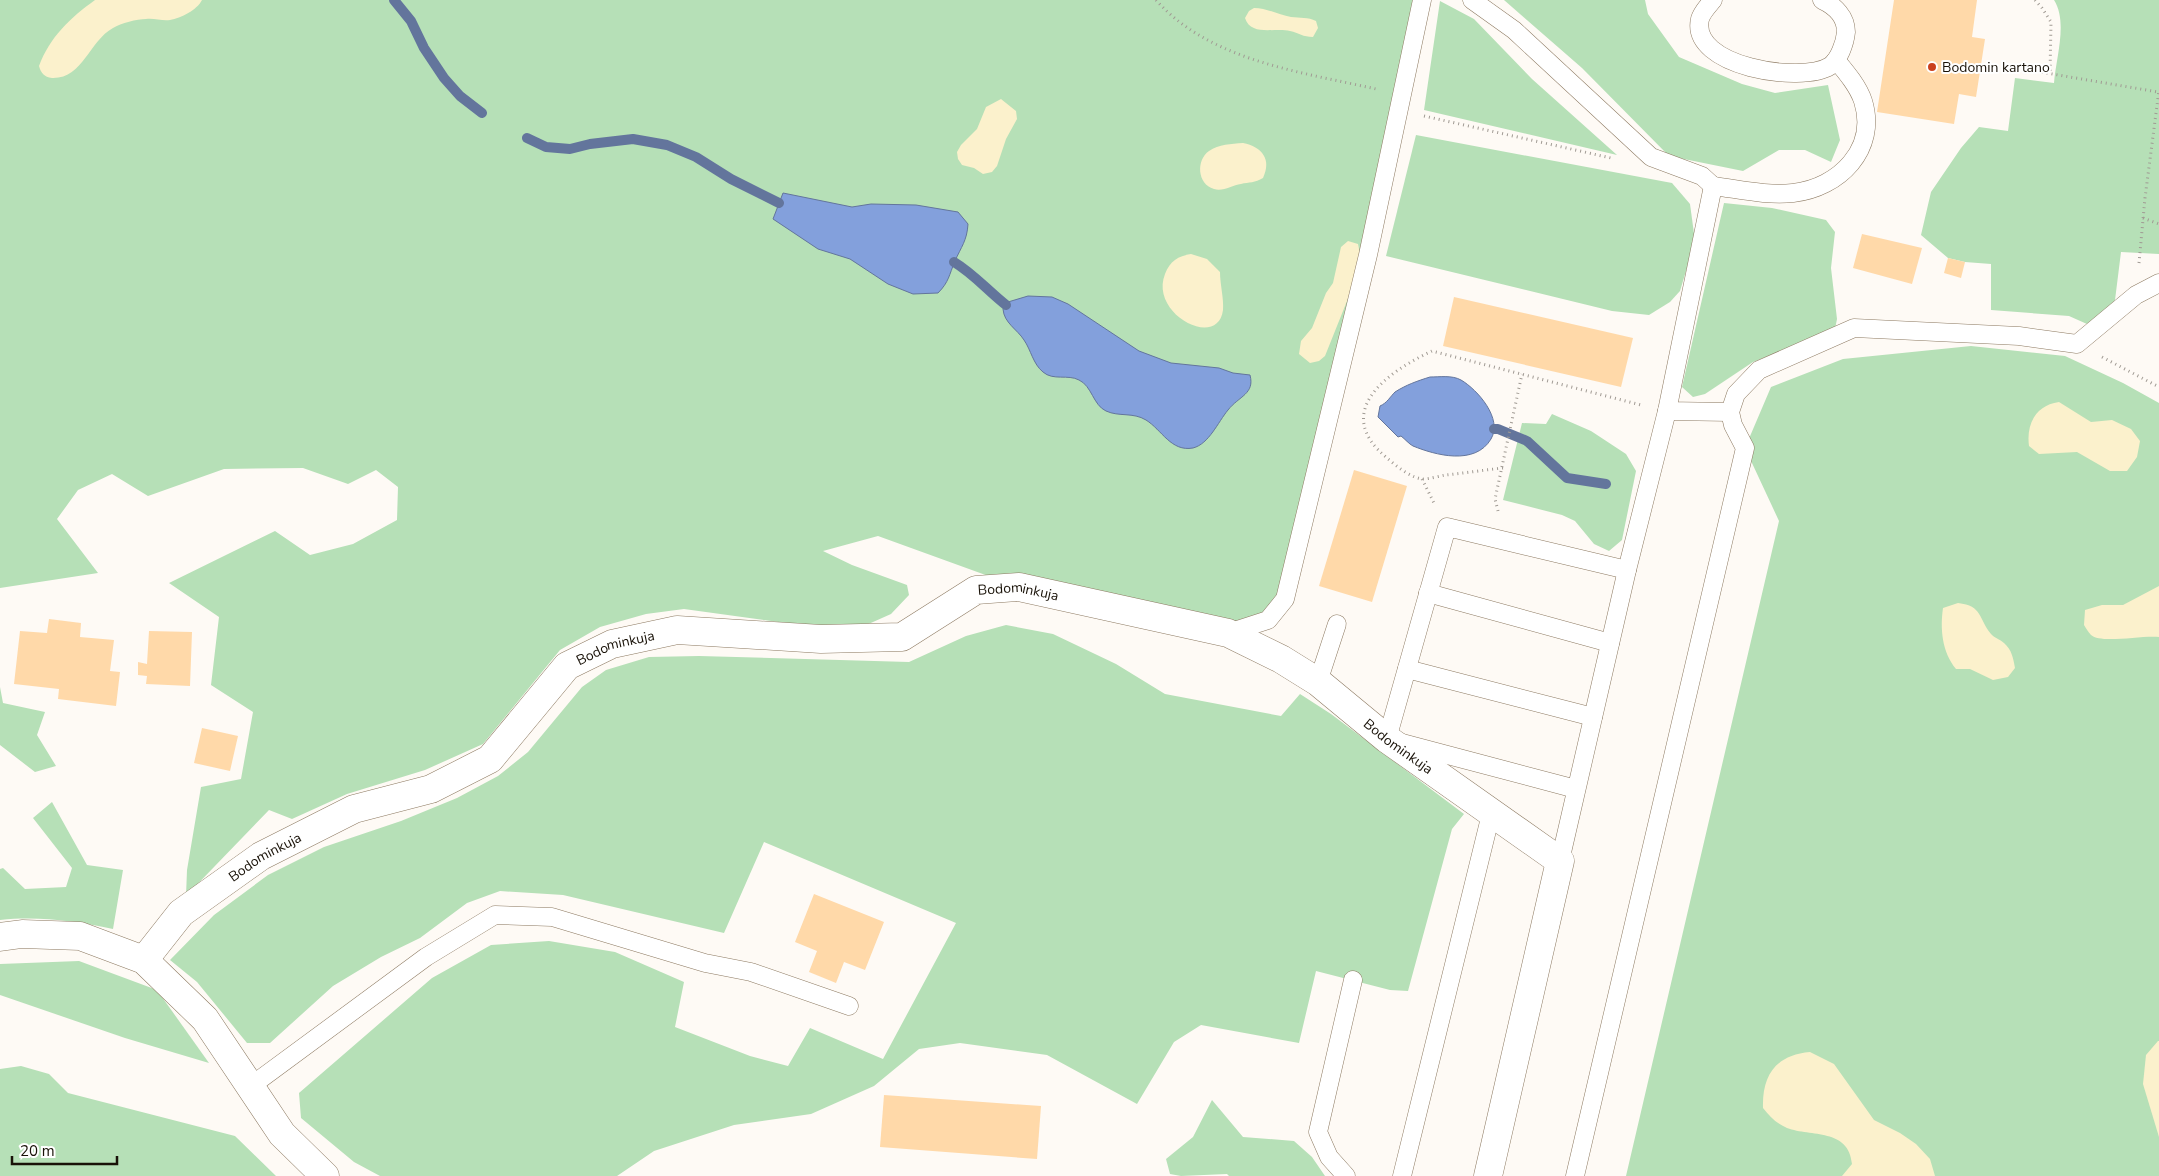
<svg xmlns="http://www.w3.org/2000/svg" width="2159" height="1176" viewBox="0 0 2159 1176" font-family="'Nunito Sans',sans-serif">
	<rect width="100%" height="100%" fill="#fefaf5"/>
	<g fill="#b6e0b7">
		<path d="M0,0h1422l-126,555 -28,65 -40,13 -209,-46 -141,-51 -55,15 29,14 55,20 2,10 -18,19 -27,12 -41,2 -139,-19 -38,5 -46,13 -40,23 -77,94 -58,26 -78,24 -55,25 -23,-9 -83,86 1,-26 14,-83 40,-8 12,-67 -42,-27 8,-68 -50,-34 106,-52 35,24 43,-11 44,-24 1,-33 -22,-17 -28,14 -45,-16 -79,1 -76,27 -36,-22 -34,16 -21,29 41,54 -98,15z"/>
		<path d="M1504,0h141l3,14 31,43 63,27 33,9 53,-8 12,55 -9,22 -26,-12h-26l-36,21 -74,-15 -87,-88z"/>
		<path d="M2054,0h105v254l-38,-2 -6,48 -19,28 -27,-12 -78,-6v-46l-26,-2 -17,-4 -27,-23 10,-43 30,-44 18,-21 29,4 7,-53 39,5c2,-25 14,-61 0,-83z"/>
		<path d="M1440,1l34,18 58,60 85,76 -193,-45z"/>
		<path d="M1416,135l256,48 18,21 5,37 -15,50 -10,11 -21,13 -37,-4 -226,-55z"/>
		<path d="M1724,203l48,5 54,12 9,12 -4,36 6,51 -2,10 -82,33 -48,32 -12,3 -11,-10z"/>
		<path d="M1971,346l94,10 58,27 36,20v773h-533l153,-655 -34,-73 26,-61 72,-28z"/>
		<path d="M1552,414l39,17 35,23 10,17 -14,69 -13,11 -15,-7 -19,-23 -13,-6 -59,-15 19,-77 24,1z"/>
		<path d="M1006,625l47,9 63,30 49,30 116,22 19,-22 31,20 133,100 -12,15 -44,162 -18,-1 -74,-19 -17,72 -98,-18 -27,17 -37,62 -90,-49 -87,-12 -41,6 -45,37 -63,28 -77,11 -80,26 -37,25h-237l-26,-14 -53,-44 -2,-25 133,-115 59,-33 58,-4 66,11 69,30 -9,45 75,29 38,10 22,-38 73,31 73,-136 -192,-81 -40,91 -161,-38 -63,-4 -33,12 -47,35 -39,19 -48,29 -63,57h-23l-50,-61 -27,-22 44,-45 54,-40 56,-28 77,-26 56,-23 41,-22 30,-24 54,-65 24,-17 43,-13 50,-1 210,6 57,-26z"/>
		<path d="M0,687l3,16 42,9 -8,23 19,31 -21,6 -35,-27z"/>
		<path d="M52,802l35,63 36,5 -10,59c-38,-8 -74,-13 -113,-9v-51l3,-1 22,21 41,-2 6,-19 -39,-50z"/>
		<path d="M79,961l78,29 52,73 -84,-25 -125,-43v-31z"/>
		<path d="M21,1066l28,8 19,19 167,43 41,40h-276v-107z"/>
		<path d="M1212,1100l31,37 51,4 18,16 13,19h-96l-2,-2 -46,2 -11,-2 -4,-15 27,-22z"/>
	</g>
	<g fill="#fbf1cc">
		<path d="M95,0h107c-5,10 -21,18 -32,20 -8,1 -16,-2 -24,-1 -9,0 -25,4 -33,9 -24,13 -30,51 -61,50 -8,-1 -11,-5 -13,-12 11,-29 31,-48 56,-66z"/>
		<path d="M1254,8c13,0 25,7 37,9 9,1 17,0 25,4l2,7 -5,9c-10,0 -14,-4 -23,-6 -14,-4 -39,6 -45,-13l4,-7z"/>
		<path d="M1001,99l15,12 1,8 -11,20 -9,27 -5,6 -9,2 -9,-6 -12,-3 -4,-6 -1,-7 4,-7 16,-16 9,-22z"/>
		<path d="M1243,143c19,4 29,16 20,35 -8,5 -14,4 -22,6 -9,1 -18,8 -27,5 -17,-5 -18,-29 -5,-38 10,-7 22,-7 34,-8z"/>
		<path d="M1348,241l10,3 2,10 -9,37 -26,65 -6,5 -9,2 -11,-9 2,-13 11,-13 14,-35 7,-10 8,-36z"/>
		<path d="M1191,254l16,5 13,13c0,12 4,27 3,38 -5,40 -74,4 -58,-36 5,-13 13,-18 26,-20z"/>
		<path d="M2059,402l32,20 21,-2 19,9 9,12 -3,16 -10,14h-17l-33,-19 -38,2 -10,-8c-3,-22 7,-41 30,-44z"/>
		<path d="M2159,586v51c-17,-2 -58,7 -68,-2 -3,-3 -5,-7 -7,-10l1,-15 17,-5h21z"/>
		<path d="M1958,603c25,3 20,15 33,31 3,4 9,5 13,9 8,7 9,15 11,25l-7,9 -15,3 -23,-11h-14c-14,-17 -16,-40 -13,-61z"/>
		<path d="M2158,1041h1v96l-16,-53 3,-29z"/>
		<path d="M1810,1052l24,12 40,56 26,13 16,11 14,15 5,17h-93l10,-12c-3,-36 -41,-27 -65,-36 -11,-5 -17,-11 -24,-20 -1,-33 13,-53 47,-56z"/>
	</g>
	<g fill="#83a0dc" stroke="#63759c">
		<path d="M783,193l69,14 19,-3 45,1 42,7 10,12c-1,17 -7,23 -13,37 -6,14 -6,21 -17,32l-25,1 -25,-10 -38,-25 -32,-10 -45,-30z"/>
		<path d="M1028,296l24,1 16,7 71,47 32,12 48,5 14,5 17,2c5,19 -11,21 -22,35 -10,12 -19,34 -35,38 -22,4 -31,-18 -47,-28 -13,-8 -27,-3 -40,-9 -13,-6 -14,-25 -27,-31 -11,-6 -26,1 -36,-8 -10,-8 -12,-22 -19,-32 -7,-11 -20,-17 -21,-31l5,-7z"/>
		<path d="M1430,377c10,0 22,-2 31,3 17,10 42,39 30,59 -16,27 -56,16 -78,7 -4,-2 -8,-7 -12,-10l-3,1 -20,-20 2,-11c7,-3 10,-9 15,-14 11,-7 22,-11 35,-15z"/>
	</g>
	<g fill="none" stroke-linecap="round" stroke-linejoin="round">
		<g stroke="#63759c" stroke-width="10">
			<path d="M394,0l17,21 13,27 20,30 16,18 22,17"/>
			<path d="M527,138l19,9 24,2 20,-5 43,-5 34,6 29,12 35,22 48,24"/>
			<path d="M954,262c20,12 34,29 52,43"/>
			<path d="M1494,429h4l29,12 40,37 39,6"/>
		</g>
	</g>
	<g fill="#ffd9a9">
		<path d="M1894,0h83l-5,37 13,2 -9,58 -17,-3 -5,30 -77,-12z"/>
		<path d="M1862,234l60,14 -10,36 -59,-16z"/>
		<path d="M1948,258l17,4 -4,16 -17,-5z"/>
		<path d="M1454,297l179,41 -12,49 -178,-41z"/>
		<path d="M1354,470l53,16 -35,116 -53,-16z"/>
		<path d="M49,619l32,4 -1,14 34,3 -4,31 10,1 -4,34 -58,-7 1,-10 -45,-5 6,-53 27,2z"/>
		<path d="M149,631l43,1 -2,54 -44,-2 1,-8 -9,-1v-13l9,2z"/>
		<path d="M202,728l36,8 -8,35 -36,-8z"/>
		<path d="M814,894l70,28 -19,48 -21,-8 -8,21 -27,-11 8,-21 -22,-9z"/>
		<path d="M884,1095l157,11 -4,53 -157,-12z"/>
	</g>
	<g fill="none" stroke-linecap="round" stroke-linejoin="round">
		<g stroke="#8d7a62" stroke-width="19">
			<g id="service">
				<path d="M1472,0l42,30 137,127 51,19 11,10"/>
				<path d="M1713,0c-5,6 -11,12 -13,19 -11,48 102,65 130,47 9,-6 15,-23 16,-34 0,-15 -11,-26 -24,-32"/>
				<path d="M1730,412l-63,-1 46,-225c25,3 54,10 80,7 46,-5 85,-44 70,-92 -5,-15 -17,-29 -27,-41"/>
				<path d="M1428,593l182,50"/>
				<path d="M1228,633l40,-13 17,-21 83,-344 54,-255"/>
				<path d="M1407,669l186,48"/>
				<path d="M1318,682l19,-58"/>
				<path d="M1576,789l-189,-50 60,-212 180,43"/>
				<path d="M1560,861l67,-291 40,-159"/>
				<path d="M251,1086l175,-129 69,-42 57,2 153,46 46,9 98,34"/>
				<path d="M1346,1176l-17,-19 -11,-25 35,-152"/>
				<path d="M1402,1176l89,-362"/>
				<path d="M1575,1176l170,-728 -12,-23 -3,-13 6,-18 23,-24 95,-42 165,8 58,8 59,-49 23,-12"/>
			</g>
		</g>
		<g stroke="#8d7a62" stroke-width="29">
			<g id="minor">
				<path d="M0,937l22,-3 58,2 64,24 61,59 77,115 43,42"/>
				<path id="s1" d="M144,960l37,-47 80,-57 93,-47 77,-20 59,-30 77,-93 45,-22 65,-14 144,9 81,-2 74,-47 43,-3 209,46 53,26 37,23 69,57 173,122 -72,315"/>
			</g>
		</g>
		<g stroke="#a09a93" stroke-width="3" stroke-dasharray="1 4" stroke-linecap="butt">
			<path d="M1156,0c54,61 145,72 220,89"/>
			<path d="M2035,0l7,8 9,14 -1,52"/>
			<path d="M2017,68l141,24"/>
			<path d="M1424,116l187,42"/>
			<path d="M2143,218l16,6"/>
			<path d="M2139,263l6,-65 14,-108"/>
			<path d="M2102,357l57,30"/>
			<path d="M1503,468c-19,2 -38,5 -57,7 -7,1 -16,4 -23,4 -12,-1 -27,-13 -36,-21 -56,-46 0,-86 45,-107l209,54"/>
			<path d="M1422,479l12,24"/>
			<path d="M1498,511l-3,-12 27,-125"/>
		</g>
		<use href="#service" stroke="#fff" stroke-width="18"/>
		<use href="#minor" stroke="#fff" stroke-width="28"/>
	</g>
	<circle fill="#ca401d" stroke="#fff" stroke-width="2" cx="1932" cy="67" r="5"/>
	<g text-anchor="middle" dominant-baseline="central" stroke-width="4" stroke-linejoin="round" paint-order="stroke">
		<g font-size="14" fill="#191208" stroke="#fff" text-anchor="start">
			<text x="1942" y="67">Bodomin kartano</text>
		</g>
		<g font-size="14" fill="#191208" stroke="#fff">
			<text stroke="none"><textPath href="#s1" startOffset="1001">Bodominkuja</textPath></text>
			<text stroke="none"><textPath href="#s1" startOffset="581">Bodominkuja</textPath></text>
			<text stroke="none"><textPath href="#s1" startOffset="1421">Bodominkuja</textPath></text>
			<text stroke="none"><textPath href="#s1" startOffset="161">Bodominkuja</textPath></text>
		</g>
	</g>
	<path d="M12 1156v8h105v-8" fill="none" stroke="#191208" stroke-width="2.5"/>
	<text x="20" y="1156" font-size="15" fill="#191208" stroke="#ffffff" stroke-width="4" paint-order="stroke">20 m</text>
</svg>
